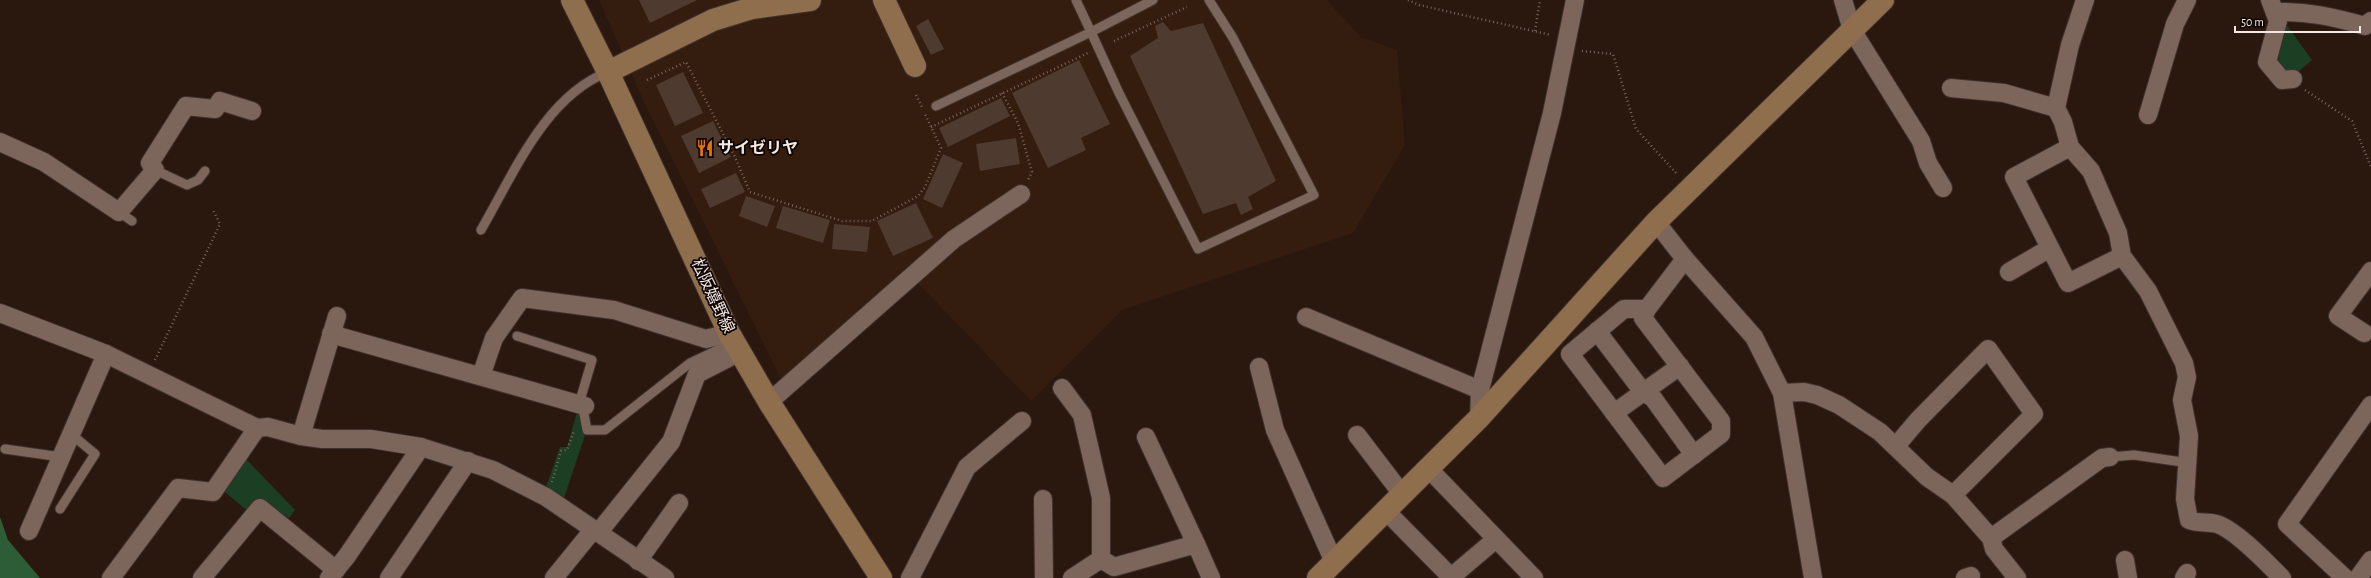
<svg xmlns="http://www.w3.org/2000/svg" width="2371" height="578" viewBox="0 0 2371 578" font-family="'Alegreya Sans','Noto Sans JP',sans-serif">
	<rect width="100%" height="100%" fill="#2a170e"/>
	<path fill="#341c0f" d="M599,0h728l34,37 36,13 8,95 -52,88 -231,77 -91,91 -124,-129 -126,107 -138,-279z"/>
	<g fill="#1c3e23">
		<path d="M2286,24l26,36 -20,17c-23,-19 -13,-29 -6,-53z"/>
		<path d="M577,412l14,5 -27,81 -18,-11 14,-40h7z"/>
		<path d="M246,459l49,51 -6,8 -28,-19 -12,13 -28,-23z"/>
	</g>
	<path fill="#2d5d36" d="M0,517l8,23 32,38h-40z"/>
	<g fill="#4f3a30">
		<path d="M639,0h58l-47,23z"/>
		<path d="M928,19l16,30 -13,6 -15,-29z"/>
		<path d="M1163,22l8,9 32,-8 73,158 -28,16 5,12 -12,6 -5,-12 -33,11 -73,-158 28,-18 -3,-12z"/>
		<path d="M1079,60l31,64 -29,14 5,12 -38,18 -36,-75z"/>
		<path d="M683,72l20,41 -28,13 -19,-41z"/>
		<path d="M1001,98l9,18 -62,31 -9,-19z"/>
		<path d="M713,121l18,36 -32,16 -18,-37z"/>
		<path d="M1016,138l4,26 -40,7 -4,-27z"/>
		<path d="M943,154l20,9 -21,45 -19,-9z"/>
		<path d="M736,173l9,19 -35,16 -9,-19z"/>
		<path d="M746,196l29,10 -8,21 -28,-11z"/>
		<path d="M916,203l17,35 -40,18 -16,-35z"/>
		<path d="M783,206l47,14 -7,23 -47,-15z"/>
		<path d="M834,224l36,3 -3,25 -35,-3z"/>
	</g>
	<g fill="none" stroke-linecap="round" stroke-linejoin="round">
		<g stroke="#3f312d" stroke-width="11">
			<g id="lane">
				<path d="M1153,0l-62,32 28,61 79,156 116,-54 -81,-157 -24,-38"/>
				<path d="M936,106l155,-74 -15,-32"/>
				<path d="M155,170l32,15 11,-5 7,-9"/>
				<path d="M119,212l13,9"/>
				<path d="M481,230c32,-55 64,-134 127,-158"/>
				<path d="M517,336l75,24 -13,44"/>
				<path d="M584,414l3,16h18l85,-67 44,-21"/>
				<path d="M5,449l56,8"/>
				<path d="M2110,457l24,-2 55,8"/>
				<path d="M60,509l35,-55 -24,-20"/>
			</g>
		</g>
		<g stroke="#3f312d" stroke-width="20">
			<g id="street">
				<path d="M1843,0l9,30 69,111 7,22 15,25"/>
				<path d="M2085,0l-15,45 -14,63 7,14 7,25 21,24 27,62 4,23 26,35 36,72 3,14 -5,23 7,36 -4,63 4,21c10,4 18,1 28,4 19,6 51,40 65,54"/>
				<path d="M2270,0l8,21 -11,41 15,18 11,-1"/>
				<path d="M2275,12c32,-1 59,5 90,14l6,-5"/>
				<path d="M1951,88l53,5 52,15"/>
				<path d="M2148,115l27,-91 12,-24"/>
				<path d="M0,142l44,20 75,50 36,-42 -5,-7 36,-57 29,3 5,-8 32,10"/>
				<path d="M2070,147l-56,30 54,106 54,-27"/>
				<path d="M1656,222l29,37 69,78 28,56 31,185"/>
				<path d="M2009,272l41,-24"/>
				<path d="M1647,309h-23l-54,45 93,124 58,-44v-13l-78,-103 4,-9 38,-50"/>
				<path d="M0,313l106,41 151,74 11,-1 33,9 21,3h49l50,8 72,23 53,27 119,81"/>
				<path d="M1306,317l174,73"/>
				<path d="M1597,331l46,61 10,6 41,57"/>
				<path d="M2364,333l-26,-17 33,-45"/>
				<path d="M331,334l254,72"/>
				<path d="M1259,367l16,63 59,132"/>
				<path d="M481,376l13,-38 28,-40 92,12 92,29 23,-6"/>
				<path d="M1062,388l20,27 19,83v61"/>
				<path d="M1782,393l22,-1 13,3 22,10 41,27 47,45 26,18 38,43 3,11 23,29"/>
				<path d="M769,402l185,-163 67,-45"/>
				<path d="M1614,413l66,-47"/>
				<path d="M1479,418l1,-28 72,-277 23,-113"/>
				<path d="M1357,435l45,59"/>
				<path d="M301,436l36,-120"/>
				<path d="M1146,437l50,107"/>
				<path d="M1896,446l22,-26 70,-71 46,65 -81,81"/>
				<path d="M1428,468l106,110"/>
				<path d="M1043,499l1,79"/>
				<path d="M1385,510l67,68"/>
				<path d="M29,531l77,-177"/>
				<path d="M598,533l73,-91 26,-68 43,-22"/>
				<path d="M1991,538l111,-80 8,-1"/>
				<path d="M2125,560l3,18"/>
				<path d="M638,561l41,-58"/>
				<path d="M111,578l67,-90 35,4 44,-64"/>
				<path d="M202,578l58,-70 76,62"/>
				<path d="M329,578l18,-22 74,-109"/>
				<path d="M389,578l79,-117"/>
				<path d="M554,578l39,-48"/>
				<path d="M910,578l57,-111 55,-46"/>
				<path d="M1072,578l29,-19 13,8 82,-23 15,34"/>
				<path d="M1450,578l46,-39"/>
				<path d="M1965,578l6,-2"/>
				<path d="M2184,578l3,-5"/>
				<path d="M2345,578l-58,-54 84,-119"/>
				<path d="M2358,578l13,-18"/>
			</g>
		</g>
		<g stroke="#3f312d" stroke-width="24">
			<g id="secondary">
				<path d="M572,0l36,72 121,261 40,69 112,176"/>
				<path d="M884,0l31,66"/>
				<path d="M608,72l105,-52 39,-12 58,-8"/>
				<path d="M1318,578l161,-160 177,-196 227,-222"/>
			</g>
		</g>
		<g stroke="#76655d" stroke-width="2.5" stroke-dasharray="1 3" stroke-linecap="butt">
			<path d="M1408,0l11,5 132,30"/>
			<path d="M1535,31l5,-31"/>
			<path d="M1114,41l73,-34"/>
			<path d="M1582,51l31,3 23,75 41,45"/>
			<path d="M647,80l39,-18 49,95 15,35 92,29h30l46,-25 7,-9 16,-39 -16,-34"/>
			<path d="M2305,90l47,31 19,46"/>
			<path d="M1002,93l16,30 14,49 -4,8"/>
			<path d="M916,95l7,14"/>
			<path d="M931,127l157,-74"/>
			<path d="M155,360l65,-136 -7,-14"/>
			<path d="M552,482l9,-31 6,-1 7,-19"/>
		</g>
		<use href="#lane" stroke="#7c655a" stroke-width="9"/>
		<use href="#street" stroke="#7c655a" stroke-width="18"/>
		<use href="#secondary" stroke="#8f6e4d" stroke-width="22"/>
	</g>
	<defs>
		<g id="restaurant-bare" transform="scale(1.38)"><path d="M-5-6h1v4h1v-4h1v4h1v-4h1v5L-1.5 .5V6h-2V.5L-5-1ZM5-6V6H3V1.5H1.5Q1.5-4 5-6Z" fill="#e8710a" stroke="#0c0503" stroke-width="2.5" paint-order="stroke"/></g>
	</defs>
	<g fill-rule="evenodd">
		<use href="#restaurant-bare" x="705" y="148"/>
	</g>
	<g text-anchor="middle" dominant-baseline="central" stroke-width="3.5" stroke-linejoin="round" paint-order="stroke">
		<g font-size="16" font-weight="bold" fill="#f5e7e1" stroke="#0c0503" text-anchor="start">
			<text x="718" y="148">サイゼリヤ</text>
		</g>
		<g font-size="16" fill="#f5e7e1" stroke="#0c0503">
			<text transform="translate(713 296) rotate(65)">松阪嬉野線</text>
		</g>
	</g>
	<path d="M2235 26v6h125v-6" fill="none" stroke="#f5e7e1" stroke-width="2"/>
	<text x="2241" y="26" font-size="12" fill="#f5e7e1" stroke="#0c0503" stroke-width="3" paint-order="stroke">50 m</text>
</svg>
